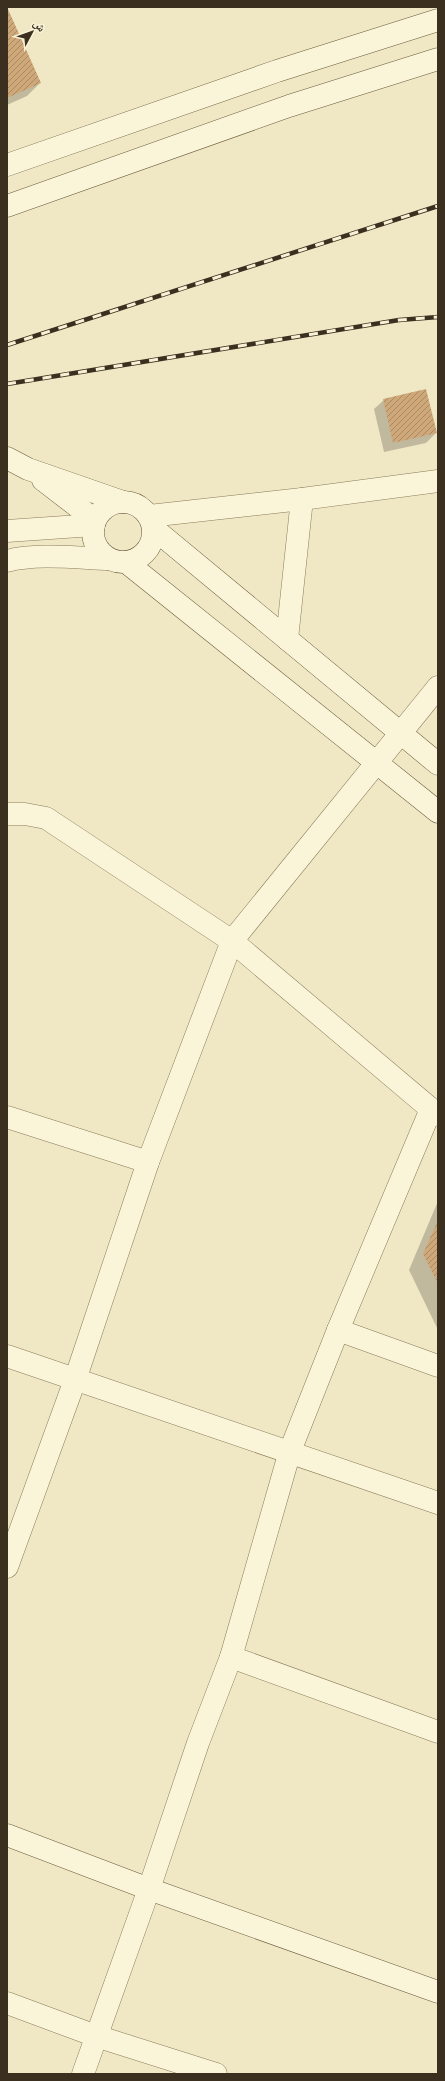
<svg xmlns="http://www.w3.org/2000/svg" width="445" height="2081" viewBox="0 0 445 2081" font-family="'Roboto Serif','Noto Naskh Arabic',serif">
	<defs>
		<pattern id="building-hatch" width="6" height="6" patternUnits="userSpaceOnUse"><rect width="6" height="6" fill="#cfa87a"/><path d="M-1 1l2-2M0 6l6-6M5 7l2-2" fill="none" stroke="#a98963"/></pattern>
	</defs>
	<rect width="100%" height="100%" fill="#f0e8c5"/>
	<g fill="#0003">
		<path d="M7,8l33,75 -13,13 -20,9z"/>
		<path d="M384,400l52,33 -10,10 -42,9 -10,-43z"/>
		<path d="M438,1201v129l-29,-60z"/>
	</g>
	<g fill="url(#building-hatch)">
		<path d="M7,7l34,76 -34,15z"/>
		<path d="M426,389l11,44 -44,10 -10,-44z"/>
		<path d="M438,1220v64l-15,-30z"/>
	</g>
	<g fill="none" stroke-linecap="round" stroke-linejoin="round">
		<g stroke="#8b7b5a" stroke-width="23">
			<g id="street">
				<path d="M149,516l153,-17 136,-18"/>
				<path d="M7,531l87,-6"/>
				<path d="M7,561c29,-8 71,-3 102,-2"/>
				<path d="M287,639l15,-140"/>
				<path d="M7,814h18l21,4 186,123 206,174"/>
				<path d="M7,1117l141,45"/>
				<path d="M338,1330l100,36"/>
				<path d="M7,1356l431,147"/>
				<path d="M7,1567l68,-187 73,-218 84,-221 206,-254"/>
				<path d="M231,1657l207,75"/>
				<path d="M7,2003l89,33 120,38"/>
				<path d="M83,2074l66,-185 49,-146 33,-86 59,-206 48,-121 93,-221"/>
			</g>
		</g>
		<g stroke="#6d5c3d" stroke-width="23">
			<g id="secondary">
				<path d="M7,165l270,-94 161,-51"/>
				<path d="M7,206l282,-100 149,-47"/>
				<path d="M7,458l21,11 95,33"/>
				<path d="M43,480l52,40"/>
				<circle cx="123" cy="532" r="30"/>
				<path d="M153,528l285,236"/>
				<path d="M126,562l312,250"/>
				<path d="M7,1835l142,54 289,103"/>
			</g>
		</g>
		<use href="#street" stroke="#faf4d9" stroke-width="22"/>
		<use href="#secondary" stroke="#faf4d9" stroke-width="22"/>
		<g stroke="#3b301f" stroke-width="4.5">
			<g id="rail">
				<path d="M7,345l431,-139"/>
				<path d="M7,384l392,-64 39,-3"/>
			</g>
		</g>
		<use href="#rail" stroke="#f7f1d5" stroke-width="3" stroke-dasharray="9" stroke-linecap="butt"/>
	</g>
	<rect width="445" height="2081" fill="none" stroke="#3b301f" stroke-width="16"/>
	<g transform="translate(32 32) rotate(49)" stroke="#f7f1d5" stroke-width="3" paint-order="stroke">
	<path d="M0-3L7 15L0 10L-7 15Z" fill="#3b301f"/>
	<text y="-6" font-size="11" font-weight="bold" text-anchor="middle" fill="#3b301f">ش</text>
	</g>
</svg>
